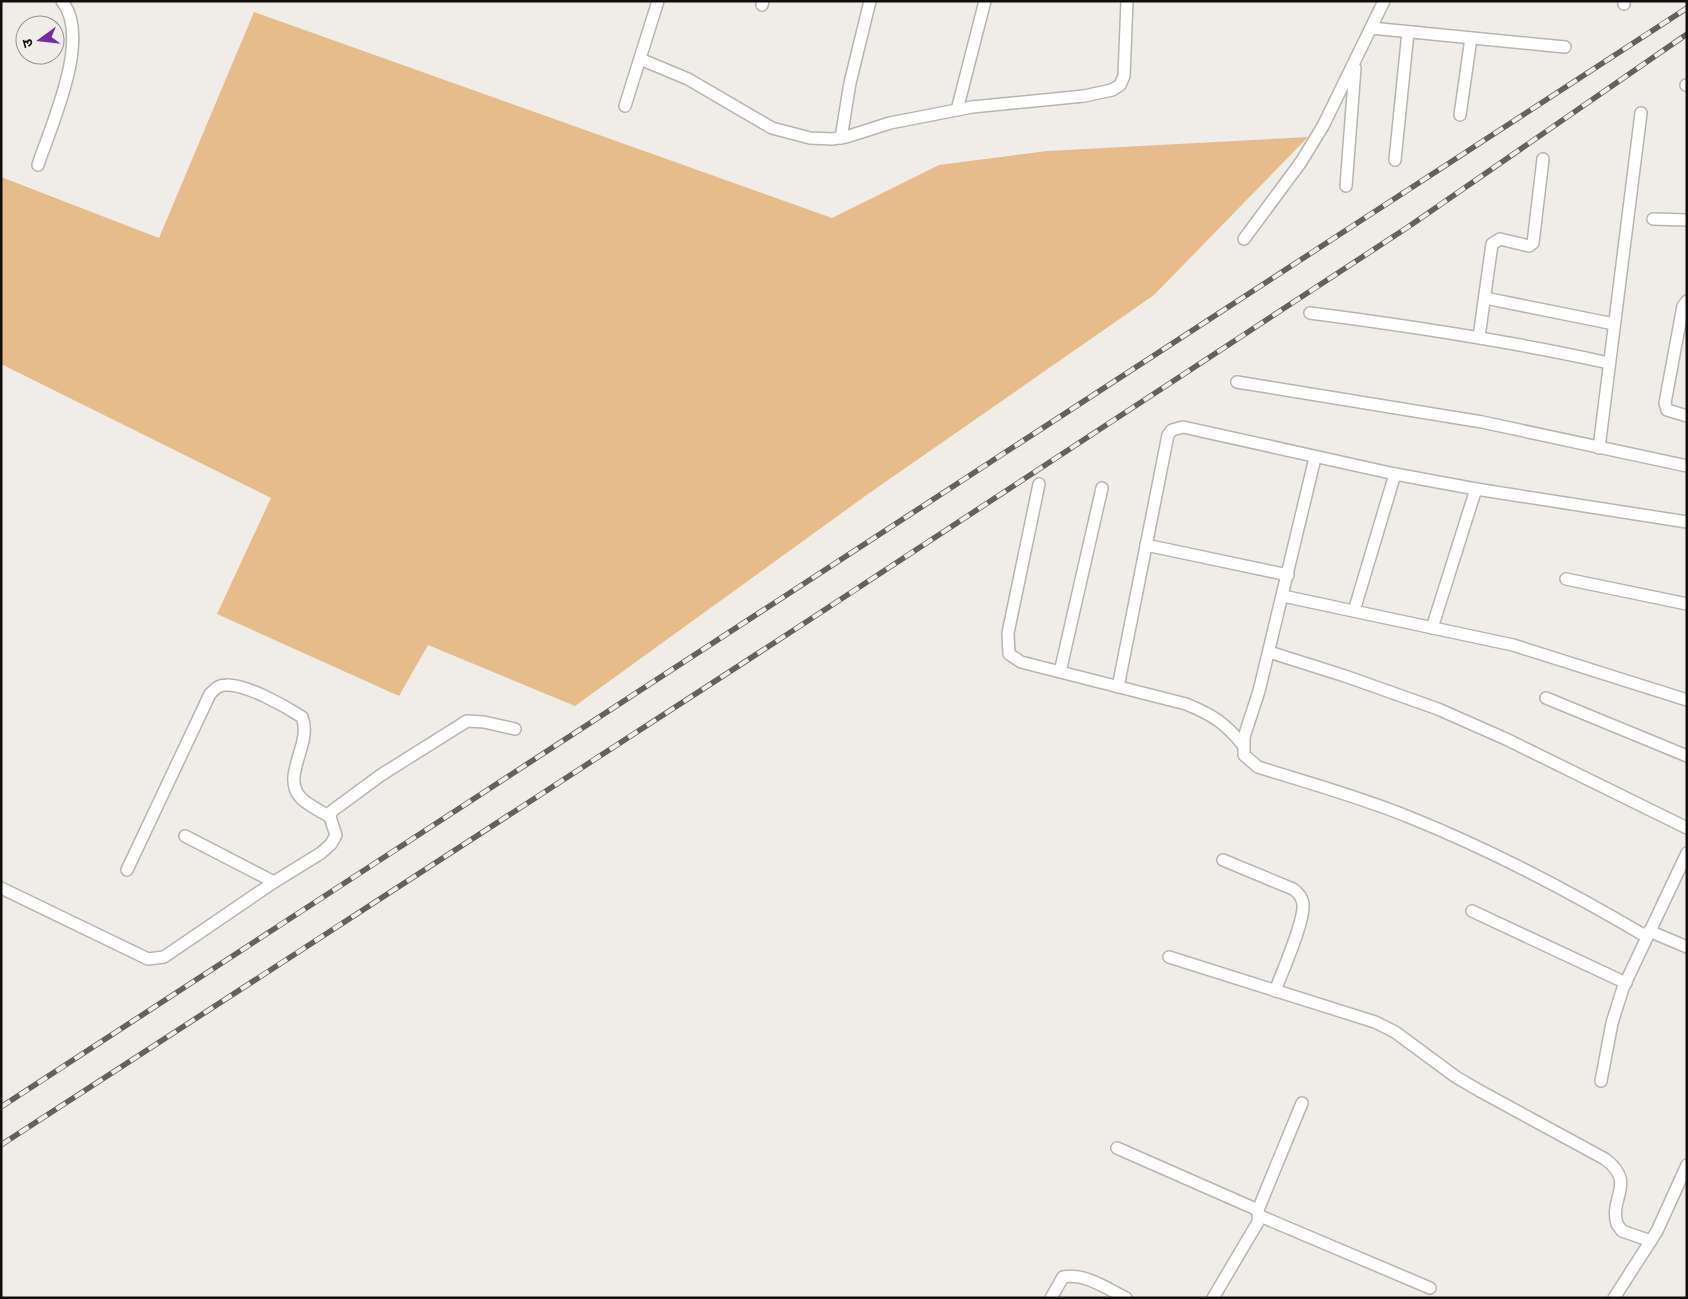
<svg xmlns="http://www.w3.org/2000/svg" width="1688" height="1299" viewBox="0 0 1688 1299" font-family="Jost,'Noto Sans Devanagari',sans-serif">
	<rect width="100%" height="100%" fill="#f0ece7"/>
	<path fill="#e7bc8b" d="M254,12l578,206 107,-53 108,-14 261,-14 -154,158 -286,199 -293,212 -147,-61 -29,51 -182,-82 54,-116 -270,-134v-187l158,61z"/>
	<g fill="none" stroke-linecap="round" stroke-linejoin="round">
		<g stroke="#b8b4b0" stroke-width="14">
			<g id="minor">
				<path d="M1624,4v-3"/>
				<path d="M762,5l1,-4"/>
				<path d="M1371,28l194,19"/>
				<path d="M640,59l48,20 84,49 38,10 22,1 14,-2 44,-14 82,-16 112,-11 28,-6 8,-5 4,-9 3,-75"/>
				<path d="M1686,85h1"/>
				<path d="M625,106l33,-105"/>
				<path d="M957,110l28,-109"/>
				<path d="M1460,115l11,-77"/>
				<path d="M841,138l9,-55 20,-82"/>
				<path d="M1395,160l13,-128"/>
				<path d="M38,165c13,-40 54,-127 24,-164"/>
				<path d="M1346,186l9,-118"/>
				<path d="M1653,219l34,1"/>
				<path d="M1244,239l57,-77 22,-36 61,-125"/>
				<path d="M1485,298l129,26"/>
				<path d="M1687,301l-4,5 -18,97 2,7 20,6"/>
				<path d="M1310,313c101,13 200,28 299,50"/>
				<path d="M1479,337l13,-93 8,-5 29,7 4,-3 10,-84"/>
				<path d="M1237,382l245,40 205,44"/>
				<path d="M1599,448l42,-335"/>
				<path d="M1315,458l-56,233 -15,46v18l14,12c51,16 102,30 151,50 82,33 162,75 238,120"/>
				<path d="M1039,484l-31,149 1,21 12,8 165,42c27,11 39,19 57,41"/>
				<path d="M1146,545l142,30"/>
				<path d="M1566,579l121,25"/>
				<path d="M1283,596l230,49 174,55"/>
				<path d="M1354,611l41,-137 81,15 211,33"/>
				<path d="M1432,628l44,-139"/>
				<path d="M1269,652l76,24 93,33 68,30 181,89"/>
				<path d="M1060,672l42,-184"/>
				<path d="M1118,687l50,-252 4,-5 11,-3 212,47"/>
				<path d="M1546,698l141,58"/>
				<path d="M185,836l89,46"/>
				<path d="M1223,860l70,29c6,4 9,8 10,15 2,17 -21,68 -28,87"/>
				<path d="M127,870l83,-176c5,-5 8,-9 16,-9 20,-1 59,21 76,32 11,27 -22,59 -1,81 8,8 20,13 29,19"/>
				<path d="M1,888l147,71 16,-2 110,-75 47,-29 10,-9 5,-9 -6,-18 2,-6 49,-36 86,-54 17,1 31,7"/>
				<path d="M1472,911l154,72"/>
				<path d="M1649,931l38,16"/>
				<path d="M1169,957l206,65 20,10 61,45 24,14 125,68c32,24 4,38 12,65l5,7 29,10"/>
				<path d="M1601,1081l11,-58 11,-35 64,-135"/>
				<path d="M1117,1148l141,62v12l-45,76"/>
				<path d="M1258,1210l44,-107"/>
				<path d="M1260,1216l170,72"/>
				<path d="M1051,1298l12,-21c22,-4 43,11 63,21"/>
				<path d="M1614,1298l43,-67 30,-66"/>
			</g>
		</g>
		<use href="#minor" stroke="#fff" stroke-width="11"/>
		<g stroke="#63605e" stroke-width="5.5">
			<g id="rail">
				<path d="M1,1107l1686,-1099"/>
				<path d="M1,1145l799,-519 608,-399 279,-193"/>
			</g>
		</g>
		<use href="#rail" stroke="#f0ece7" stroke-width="4" stroke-dasharray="11" stroke-linecap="butt"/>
	</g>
	<rect width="1688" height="1299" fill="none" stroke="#110f0e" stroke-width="5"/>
	<g transform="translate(40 40) rotate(255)"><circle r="24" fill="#f0ece7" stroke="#979490"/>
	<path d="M0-4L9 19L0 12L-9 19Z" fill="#752c9f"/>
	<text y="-8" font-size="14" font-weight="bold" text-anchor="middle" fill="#110f0e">उ</text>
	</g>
</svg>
